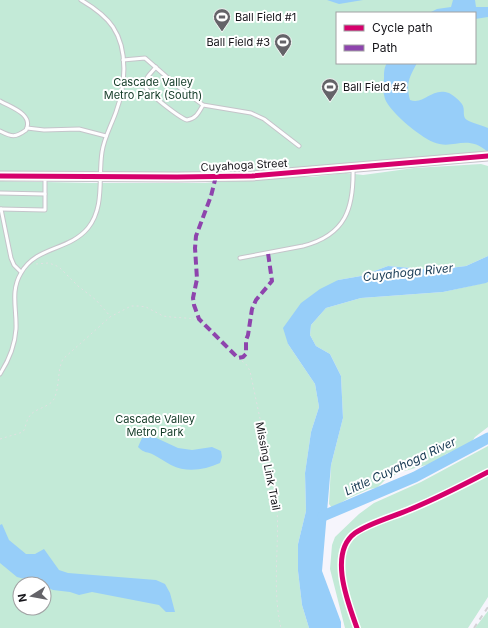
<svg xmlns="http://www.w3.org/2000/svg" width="488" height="628" viewBox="0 0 488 628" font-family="Inter,sans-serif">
	<rect width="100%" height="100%" fill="#f6f5fc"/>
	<g fill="#c3ead7" fill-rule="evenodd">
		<path d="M0,0h488v156l-236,20 -252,-4zM337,13h138v50h-138z"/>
		<path d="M481,164l7,2v90l-22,10 -32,4 -46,-4 -27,10 -23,4 -50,64 27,40 4,23 -8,25 -6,41 1,38 -8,33v27l4,34 7,23h-309v-447l91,2h114l73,-6h34l34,-4 17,2 51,-7zM20,584h24v24h-24z"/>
		<path d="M488,282v145l-13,10 -4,6 -10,5 -15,6 -9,8 -36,10 -15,7 -9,9 -8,1 -20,9 -17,10 -3,-4 2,-39 12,-47 -2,-42 -11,-22 -14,-8 -6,-11 1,-10 15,-17 35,-10 82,-6z"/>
		<path d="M488,446v151l-20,31h-123l-15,-59 2,-24 3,-8 24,-23 15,-11 47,-21z"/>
		<path d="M488,611v17h-13z"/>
	</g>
	<g fill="#97cef9">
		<path d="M327,0h36l-24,4z"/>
		<path d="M453,0h22l1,7h12v10l-13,2v-6h-46l8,-4 14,-2z"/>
		<path d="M387,63h30c-8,15 -11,20 -7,37 15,5 21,-13 39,-7 4,2 12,8 14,13 2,5 -1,11 4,14 4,3 15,5 21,8v24c-22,-19 -35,-1 -55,-10 -14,-6 -43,-30 -48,-43 -2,-6 -2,-14 -1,-21 0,-6 0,-10 3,-15z"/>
		<path d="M488,256v26l-2,1 -43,9 -82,6 -35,10 -15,17 -1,10 6,11 14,8 11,22 2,42 -12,47 -9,106 19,51v6h-32l-7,-23 -4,-34v-27l8,-33 -1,-38 6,-41 8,-25 -4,-23 -27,-40 -5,-16 18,-25 19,-14 18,-9 23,-4 27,-10 46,4 32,-4z"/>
		<path d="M150,435l28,13 14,2 20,-3 9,4 1,6 -2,6c-16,7 -33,10 -49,2 -6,-3 -11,-7 -17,-10 -7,-4 -9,-1 -16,-8l4,-9z"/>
		<path d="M2,524l7,16 17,14h9l9,-5 15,21 9,3 88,7 9,4 5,9 5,19h-9l-7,-7 -67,-13 -13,3 -9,-3 -17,-2 -9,-4v-2l-27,-7 -17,-14v-38z"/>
	</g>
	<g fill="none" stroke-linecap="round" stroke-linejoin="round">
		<path stroke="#97cef9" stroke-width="11" d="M323,516l92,-39 73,-39"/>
		<g stroke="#c5c4ca" stroke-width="5">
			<g id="lane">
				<path d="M123,60l22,-2 31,27 27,20 48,8 13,6 35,27"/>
				<path d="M156,67c-4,5 -12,11 -11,19 1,6 35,32 42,34 9,-1 12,-8 16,-15"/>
				<path d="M0,101c10,6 34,13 26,29 -11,8 -14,7 -26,1"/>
				<path d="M27,128l17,2 35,-1 27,7"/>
				<path d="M0,193l45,1"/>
				<path d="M0,209l45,1v-33"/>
				<path d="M1,209l10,49 3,7 7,7"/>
				<path d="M240,258l63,-12c43,-11 51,-38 50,-78"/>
				<path d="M0,374c9,-14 15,-28 16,-45 1,-19 -6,-38 5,-56 15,-27 48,-22 67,-45 17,-21 10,-50 14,-76 2,-14 9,-26 14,-40 9,-25 13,-61 -3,-85 -8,-12 -20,-20 -32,-27"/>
			</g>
		</g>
		<g stroke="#c5c4ca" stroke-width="11">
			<path id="secondary" d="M0,176l177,1 75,-1 236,-20"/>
		</g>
		<g stroke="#e1e1e2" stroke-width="1" stroke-dasharray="2 3" stroke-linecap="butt">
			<path d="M36,264l12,-1 7,2 5,3 18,18 18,14 14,16"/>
			<path d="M238,358l8,6 4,7 26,124c5,44 -5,90 5,133"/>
			<path d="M0,439l23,-7c3,-5 3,-11 6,-15 5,-9 20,-9 25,-18 6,-13 3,-28 9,-40l47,-42 21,-11h8l7,1 17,9 8,1 28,2"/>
		</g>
		<use href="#lane" stroke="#fefeff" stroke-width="3"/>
		<use href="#secondary" stroke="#f8f5f2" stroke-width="9"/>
		<path stroke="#d3d2d5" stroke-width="2" stroke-dasharray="5 5" stroke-linecap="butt" d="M474,628l14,-21"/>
		<path stroke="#8e44ad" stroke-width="4" stroke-dasharray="8 4" stroke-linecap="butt" d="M216,176l-5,20 -15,40 -1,12 2,31 -4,19 1,7 5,14 39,39 5,-1 3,-3v-14l2,-5 4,-26 4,-9 16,-19 -4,-28"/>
		<g stroke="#fff" stroke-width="8">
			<g id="cycleway">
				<path d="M0,176l177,1 75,-1 236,-20"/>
				<path d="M357,628c-9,-25 -29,-75 -2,-95 14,-10 40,-17 56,-24 27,-11 52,-24 77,-37"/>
			</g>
		</g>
		<use href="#cycleway" stroke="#d6006c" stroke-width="5"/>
	</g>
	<defs>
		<g id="stadium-pin" transform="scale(0.9)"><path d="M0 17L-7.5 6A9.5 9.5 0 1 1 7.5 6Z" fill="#646368" stroke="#fff"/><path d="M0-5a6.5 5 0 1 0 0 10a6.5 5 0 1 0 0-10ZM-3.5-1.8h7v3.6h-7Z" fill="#fff"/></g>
	</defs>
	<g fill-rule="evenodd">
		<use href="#stadium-pin" x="222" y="17"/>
		<use href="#stadium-pin" x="283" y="42"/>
		<use href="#stadium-pin" x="330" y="87"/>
	</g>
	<g text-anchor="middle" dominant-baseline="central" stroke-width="4" stroke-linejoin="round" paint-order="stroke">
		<g font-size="11" fill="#151419" stroke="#fff" text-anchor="start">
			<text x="235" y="17">Ball Field #1</text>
			<text x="270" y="42" text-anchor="end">Ball Field #3</text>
			<text x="343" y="87">Ball Field #2</text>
		</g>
		<g font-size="11" fill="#113925" stroke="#fff">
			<text x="153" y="82">Cascade Valley<tspan x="153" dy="13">Metro Park (South)</tspan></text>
			<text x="155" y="419">Cascade Valley<tspan x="155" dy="13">Metro Park</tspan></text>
		</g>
		<g font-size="11" fill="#151419" stroke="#fff">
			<text transform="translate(244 165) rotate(-3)">Cuyahoga Street</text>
			<text transform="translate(268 466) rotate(79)">Missing Link Trail</text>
		</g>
		<g font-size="12" font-style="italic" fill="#193b54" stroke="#fff">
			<text transform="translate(408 272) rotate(-6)">Cuyahoga River</text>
			<text transform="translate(400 466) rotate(-25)">Little Cuyahoga River</text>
		</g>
	</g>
	<rect x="336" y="12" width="140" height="52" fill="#ffffff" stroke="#a1a1a3"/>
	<rect x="344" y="25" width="20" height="6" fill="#d6006c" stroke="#a1a1a3"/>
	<text x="372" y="32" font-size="12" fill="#151419">Cycle path</text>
	<rect x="344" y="45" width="20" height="6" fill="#8e44ad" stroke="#a1a1a3"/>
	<text x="372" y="52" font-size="12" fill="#151419">Path</text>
	<g transform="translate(32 596) rotate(259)"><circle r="19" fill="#ffffff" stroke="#a1a1a3"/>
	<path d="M0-3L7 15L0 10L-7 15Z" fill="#646368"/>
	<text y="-6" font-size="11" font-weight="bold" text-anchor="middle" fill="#151419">N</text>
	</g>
</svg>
